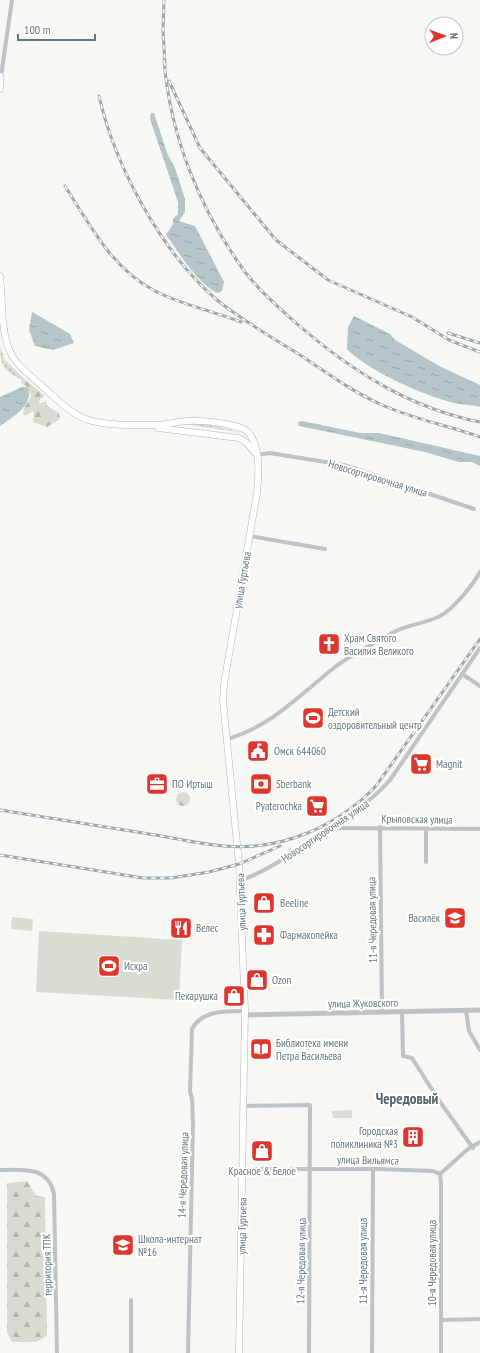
<svg xmlns="http://www.w3.org/2000/svg" width="480" height="1353" viewBox="0 0 480 1353" font-family="'PT Sans Narrow',sans-serif">
	<defs>
		<pattern id="green-dots" width="8" height="8" patternUnits="userSpaceOnUse"><rect width="8" height="8" fill="#d8dcd3"/><path d="M2 2h.1M6 6h.1" fill="none" stroke="#b3b7b0" stroke-width="1.8" stroke-linecap="round"/></pattern>
		<pattern id="forest-firs" width="22" height="20" patternUnits="userSpaceOnUse"><rect width="22" height="20" fill="#d8dcd3"/><path d="M5 1l3.5 6h-7zM16 11l3.5 6h-7z" fill="#b3b7b0"/></pattern>
		<pattern id="water-ripples" width="26" height="14" patternUnits="userSpaceOnUse"><rect width="26" height="14" fill="#b6c5c7"/><path d="M2 4q2-2 4 0t4 0M15 11q2-2 4 0t4 0" fill="none" stroke="#98a5a7"/></pattern>
	</defs>
	<rect width="100%" height="100%" fill="#f7f7f4"/>
	<g fill="url(#green-dots)">
		<path d="M0,347l5,13 17,17v3c-17,-9 -22,-13 -22,-33z"/>
		<path d="M204,423l40,10 -60,-9z"/>
	</g>
	<g fill="url(#forest-firs)">
		<path d="M22,377l23,19 -5,3 -1,5 7,-3 1,5 12,7 1,6 -13,8 -14,-5 1,-9 -1,-2 -6,4h-4l1,-7 7,-11 -3,-10 -7,-4z"/>
		<circle cx="183" cy="799" r="7"/>
		<path d="M27,1181l9,15 9,1 2,139 -11,6h-24l-5,-9v-150z"/>
	</g>
	<g fill="#d8dcd3">
		<path d="M12,917l21,2 -1,12 -21,-2z"/>
		<path d="M39,931l143,9 -3,60 -143,-8z"/>
		<path d="M352,1110v8h-19l-1,-7z"/>
	</g>
	<g fill="url(#water-ripples)">
		<path d="M151,113h3l13,40 8,15 10,31v13l-6,9 16,5 29,56 -2,9 -4,2c-19,-7 -40,-42 -52,-58l7,-11v-5l5,-5v-12l-28,-83z"/>
		<path d="M32,312l38,22 4,9 -21,7 -18,-4 -6,-16z"/>
		<path d="M354,316l36,18 5,6 46,27 39,18v22c-10,-3 -20,-2 -30,-5 -29,-8 -83,-32 -103,-53l1,-22z"/>
		<path d="M22,387h6c6,18 -15,30 -28,39v-29z"/>
		<path d="M302,421l58,12h19l101,23v10l-8,-4h-13l-34,-10 -126,-26 -1,-4z"/>
	</g>
	<g fill="none" stroke-linecap="round" stroke-linejoin="round">
		<g stroke="#aeb7b9" stroke-width="7">
			<g id="secondary">
				<path d="M0,76v13"/>
				<path d="M0,276c3,24 0,50 9,73 6,16 21,26 34,38 15,13 29,29 49,34 21,5 45,4 67,4 9,-1 18,-3 27,-4 13,-1 53,2 62,11 13,15 11,43 9,61l-33,191 -1,17 16,163 6,147 -6,342"/>
				<path d="M158,428l81,10 8,5 8,10"/>
			</g>
		</g>
		<g stroke="#bec4c6" stroke-width="4">
			<path d="M1,76l11,-76"/>
			<path d="M257,455l13,-2 74,12 130,44"/>
			<path d="M250,536l75,13"/>
			<path d="M462,674l18,12"/>
			<path d="M227,739c45,-12 76,-48 112,-75 17,-12 37,-22 55,-32 16,-9 36,-8 51,-19 13,-10 27,-27 35,-41"/>
			<path d="M380,827l2,185"/>
			<path d="M331,828l149,1"/>
			<path d="M426,829v33"/>
			<path d="M240,881c29,-11 54,-29 80,-46 25,-17 50,-32 70,-55l90,-132"/>
			<path d="M466,1010l3,21 11,19"/>
			<path d="M402,1012l1,44 9,2 26,41 35,49"/>
			<path d="M244,1106l66,-1 -1,248"/>
			<path d="M243,1169h135l55,2 7,3"/>
			<path d="M0,1170c24,0 48,-4 54,24l3,159"/>
			<path d="M440,1174l1,8v171"/>
			<path d="M440,1174l28,-25 12,-7"/>
			<path d="M131,1300v53"/>
			<path d="M441,1320l39,-1"/>
			<path d="M188,1353l5,-229 -1,-25 -2,-8 2,-62c10,-19 34,-18 53,-18"/>
			<path d="M372,1353l1,-184"/>
		</g>
		<path stroke="#bec4c6" stroke-width="5" d="M245,1015l235,-5"/>
		<use href="#secondary" stroke="#fff" stroke-width="6"/>
		<g stroke="#9ea8ab" stroke-width="3">
			<g id="rail">
				<path d="M164,0l-1,30 2,36"/>
				<path d="M164,60c6,76 36,150 81,212 15,19 33,35 51,51 54,47 113,85 184,99"/>
				<path d="M169,81l31,67 76,92 52,40 84,37 37,23 31,12"/>
				<path d="M99,96c16,70 62,156 118,204 26,21 54,37 83,55 26,17 51,36 80,49 32,15 67,21 100,33"/>
				<path d="M65,186c25,39 47,83 90,105 27,14 58,20 86,31"/>
				<path d="M448,333l32,10"/>
				<path d="M0,810c48,8 96,15 143,23 27,4 54,11 81,13 57,5 113,-19 152,-60l104,-147"/>
				<path d="M0,855l143,23h28l38,-6 30,-8 41,-18"/>
			</g>
		</g>
		<use href="#rail" stroke="#fff" stroke-width="1.5" stroke-dasharray="4.5" stroke-linecap="butt"/>
	</g>
	<defs>
		<g id="church-square" transform="scale(1.15)"><rect x="-9" y="-9" width="18" height="18" rx="4" fill="#de352d" stroke="#fff"/><path d="M-1.2-6h2.4v3.5h3.3v2.4h-3.3V6h-2.4V-.1h-3.3v-2.4h3.3Z" fill="#fff"/></g>
		<g id="stadium-square" transform="scale(1.15)"><rect x="-9" y="-9" width="18" height="18" rx="4" fill="#de352d" stroke="#fff"/><path d="M0-5a6.5 5 0 1 0 0 10a6.5 5 0 1 0 0-10ZM-3.5-1.8h7v3.6h-7Z" fill="#fff"/></g>
		<g id="civic-square" transform="scale(1.15)"><rect x="-9" y="-9" width="18" height="18" rx="4" fill="#de352d" stroke="#fff"/><path d="M-.6-6.5H3V-4.5H.6V-3L4-1V1h2V6H-6V1h2V-1L-.6-3ZM-1.2 2.5V6h2.4V2.5Z" fill="#fff"/></g>
		<g id="supermarket-square" transform="scale(1.15)"><rect x="-9" y="-9" width="18" height="18" rx="4" fill="#de352d" stroke="#fff"/><path d="M-6-5.5h2.5l.6 2H6L4.5 2H-2.5L-4.4-4H-6ZM-1.5 3.2a1.3 1.3 0 1 0 .1 0ZM3 3.2a1.3 1.3 0 1 0 .1 0Z" fill="#fff"/></g>
		<g id="office-square" transform="scale(1.15)"><rect x="-9" y="-9" width="18" height="18" rx="4" fill="#de352d" stroke="#fff"/><path d="M-6-3h4V-5.5h4V-3h4V5H-6ZM-1-4.5V-3h2v-1.5ZM-6 0V1H6V0Z" fill="#fff"/></g>
		<g id="bank-square" transform="scale(1.15)"><rect x="-9" y="-9" width="18" height="18" rx="4" fill="#de352d" stroke="#fff"/><path d="M-6-4H6V4H-6ZM0-2.3a2.3 2.3 0 1 0 0 4.6a2.3 2.3 0 1 0 0-4.6Z" fill="#fff"/></g>
		<g id="shop-square" transform="scale(1.15)"><rect x="-9" y="-9" width="18" height="18" rx="4" fill="#de352d" stroke="#fff"/><path d="M-5-2.5h2.3a2.7 3.5 0 0 1 5.4 0H5L5.5 6h-11ZM-1.5-2.5h3a1.5 2.3 0 0 0-3 0Z" fill="#fff"/></g>
		<g id="school-square" transform="scale(1.15)"><rect x="-9" y="-9" width="18" height="18" rx="4" fill="#de352d" stroke="#fff"/><path d="M0-5L7-2L0 1L-7-2ZM-4 1L0 2.5L4 1V4Q0 6-4 4Z" fill="#fff"/></g>
		<g id="restaurant-square" transform="scale(1.15)"><rect x="-9" y="-9" width="18" height="18" rx="4" fill="#de352d" stroke="#fff"/><path d="M-5-6h1v4h1v-4h1v4h1v-4h1v5L-1.5 .5V6h-2V.5L-5-1ZM5-6V6H3V1.5H1.5Q1.5-4 5-6Z" fill="#fff"/></g>
		<g id="pharmacy-square" transform="scale(1.15)"><rect x="-9" y="-9" width="18" height="18" rx="4" fill="#de352d" stroke="#fff"/><path d="M-2-6h4v4h4v4h-4v4h-4v-4h-4v-4h4Z" fill="#fff"/></g>
		<g id="library-square" transform="scale(1.15)"><rect x="-9" y="-9" width="18" height="18" rx="4" fill="#de352d" stroke="#fff"/><path d="M-6-4Q-3-5.5-.7-3.5V5Q-3 3-6 4ZM6-4Q3-5.5 .7-3.5V5Q3 3 6 4Z" fill="#fff"/></g>
		<g id="building-square" transform="scale(1.15)"><rect x="-9" y="-9" width="18" height="18" rx="4" fill="#de352d" stroke="#fff"/><path d="M-4-6H4V6H1V3H-1V6H-4ZM-2.5-4.3h1.7v1.8h-1.7ZM.8-4.3h1.7v1.8H.8ZM-2.5-1h1.7V.8h-1.7ZM.8-1h1.7V.8H.8Z" fill="#fff"/></g>
	</defs>
	<g fill-rule="evenodd">
		<use href="#church-square" x="329" y="644"/>
		<use href="#stadium-square" x="313" y="718"/>
		<use href="#civic-square" x="258" y="751"/>
		<use href="#supermarket-square" x="421" y="764"/>
		<use href="#office-square" x="157" y="784"/>
		<use href="#bank-square" x="261" y="784"/>
		<use href="#supermarket-square" x="317" y="806"/>
		<use href="#shop-square" x="264" y="903"/>
		<use href="#school-square" x="455" y="918"/>
		<use href="#restaurant-square" x="181" y="928"/>
		<use href="#pharmacy-square" x="264" y="935"/>
		<use href="#stadium-square" x="109" y="966"/>
		<use href="#shop-square" x="257" y="980"/>
		<use href="#shop-square" x="234" y="996"/>
		<use href="#library-square" x="261" y="1049"/>
		<use href="#building-square" x="413" y="1137"/>
		<use href="#shop-square" x="262" y="1151"/>
		<use href="#school-square" x="123" y="1245"/>
	</g>
	<g text-anchor="middle" dominant-baseline="central" stroke-width="4" stroke-linejoin="round" paint-order="stroke">
		<g font-size="11" fill="#63787e" stroke="#fff">
			<text transform="translate(378 478) rotate(17)">Новосортировочная улица</text>
			<text transform="translate(242 580) rotate(-80)">улица Гуртьева</text>
			<text transform="translate(417 819) rotate(1)">Крыловская улица</text>
			<text transform="translate(325 831) rotate(-34)">Новосортировочная улица</text>
			<text transform="translate(241 902) rotate(-92)">улица Гуртьева</text>
			<text transform="translate(372 920) rotate(-91)">11-я Чередовая улица</text>
			<text transform="translate(363 1003) rotate(-1)">улица Жуковского</text>
			<text transform="translate(368 1160) rotate(1)">улица Вильямса</text>
			<text transform="translate(183 1175) rotate(-88)">14-я Чередовая улица</text>
			<text transform="translate(242 1226) rotate(-89)">улица Гуртьева</text>
			<text transform="translate(301 1261) rotate(-89)">12-я Чередовая улица</text>
			<text transform="translate(363 1261) rotate(-90)">11-я Чередовая улица</text>
			<text transform="translate(432 1263) rotate(-90)">10-я Чередовая улица</text>
			<text transform="translate(47 1265) rotate(-91)">территория ТПК</text>
		</g>
		<g font-size="11" fill="#63787e" stroke="#fff" text-anchor="start">
			<text x="344" y="638">Храм Святого<tspan x="344" dy="13">Василия Великого</tspan></text>
			<text x="328" y="712">Детский<tspan x="328" dy="13">оздоровительный центр</tspan></text>
			<text x="274" y="751">Омск 644060</text>
			<text x="436" y="764">Magnit</text>
			<text x="172" y="784">ПО Иртыш</text>
			<text x="276" y="784">Sberbank</text>
			<text x="302" y="806" text-anchor="end">Pyaterochka</text>
			<text x="280" y="903">Beeline</text>
			<text x="440" y="918" text-anchor="end">Василёк</text>
			<text x="196" y="928">Велес</text>
			<text x="280" y="935">Фармакопейка</text>
			<text x="124" y="966">Искра</text>
			<text x="272" y="980">Ozon</text>
			<text x="218" y="996" text-anchor="end">Пекарушка</text>
			<text x="276" y="1043">Библиотека имени<tspan x="276" dy="13">Петра Васильева</tspan></text>
			<text x="398" y="1131" text-anchor="end">Городская<tspan x="398" dy="13">поликлиника №3</tspan></text>
			<text x="262" y="1171" text-anchor="middle">Красное &amp; Белое</text>
			<text x="138" y="1239">Школа-интернат<tspan x="138" dy="13">№16</tspan></text>
		</g>
		<g font-size="15" font-weight="bold" fill="#55646a" stroke="#fff">
			<text x="407" y="1098">Чередовый</text>
		</g>
	</g>
	<g transform="translate(444 36) rotate(89)"><circle r="19" fill="#ffffff" stroke="#c1c9cb"/>
	<path d="M0-3L7 15L0 10L-7 15Z" fill="#de352d"/>
	<text y="-6" font-size="11" font-weight="bold" text-anchor="middle" fill="#63787e">N</text>
	</g>
	<path d="M18 34v6h77v-6" fill="none" stroke="#63787e" stroke-width="2"/>
	<text x="24" y="34" font-size="12" fill="#63787e" stroke="#ffffff" stroke-width="3" paint-order="stroke">100 m</text>
</svg>
